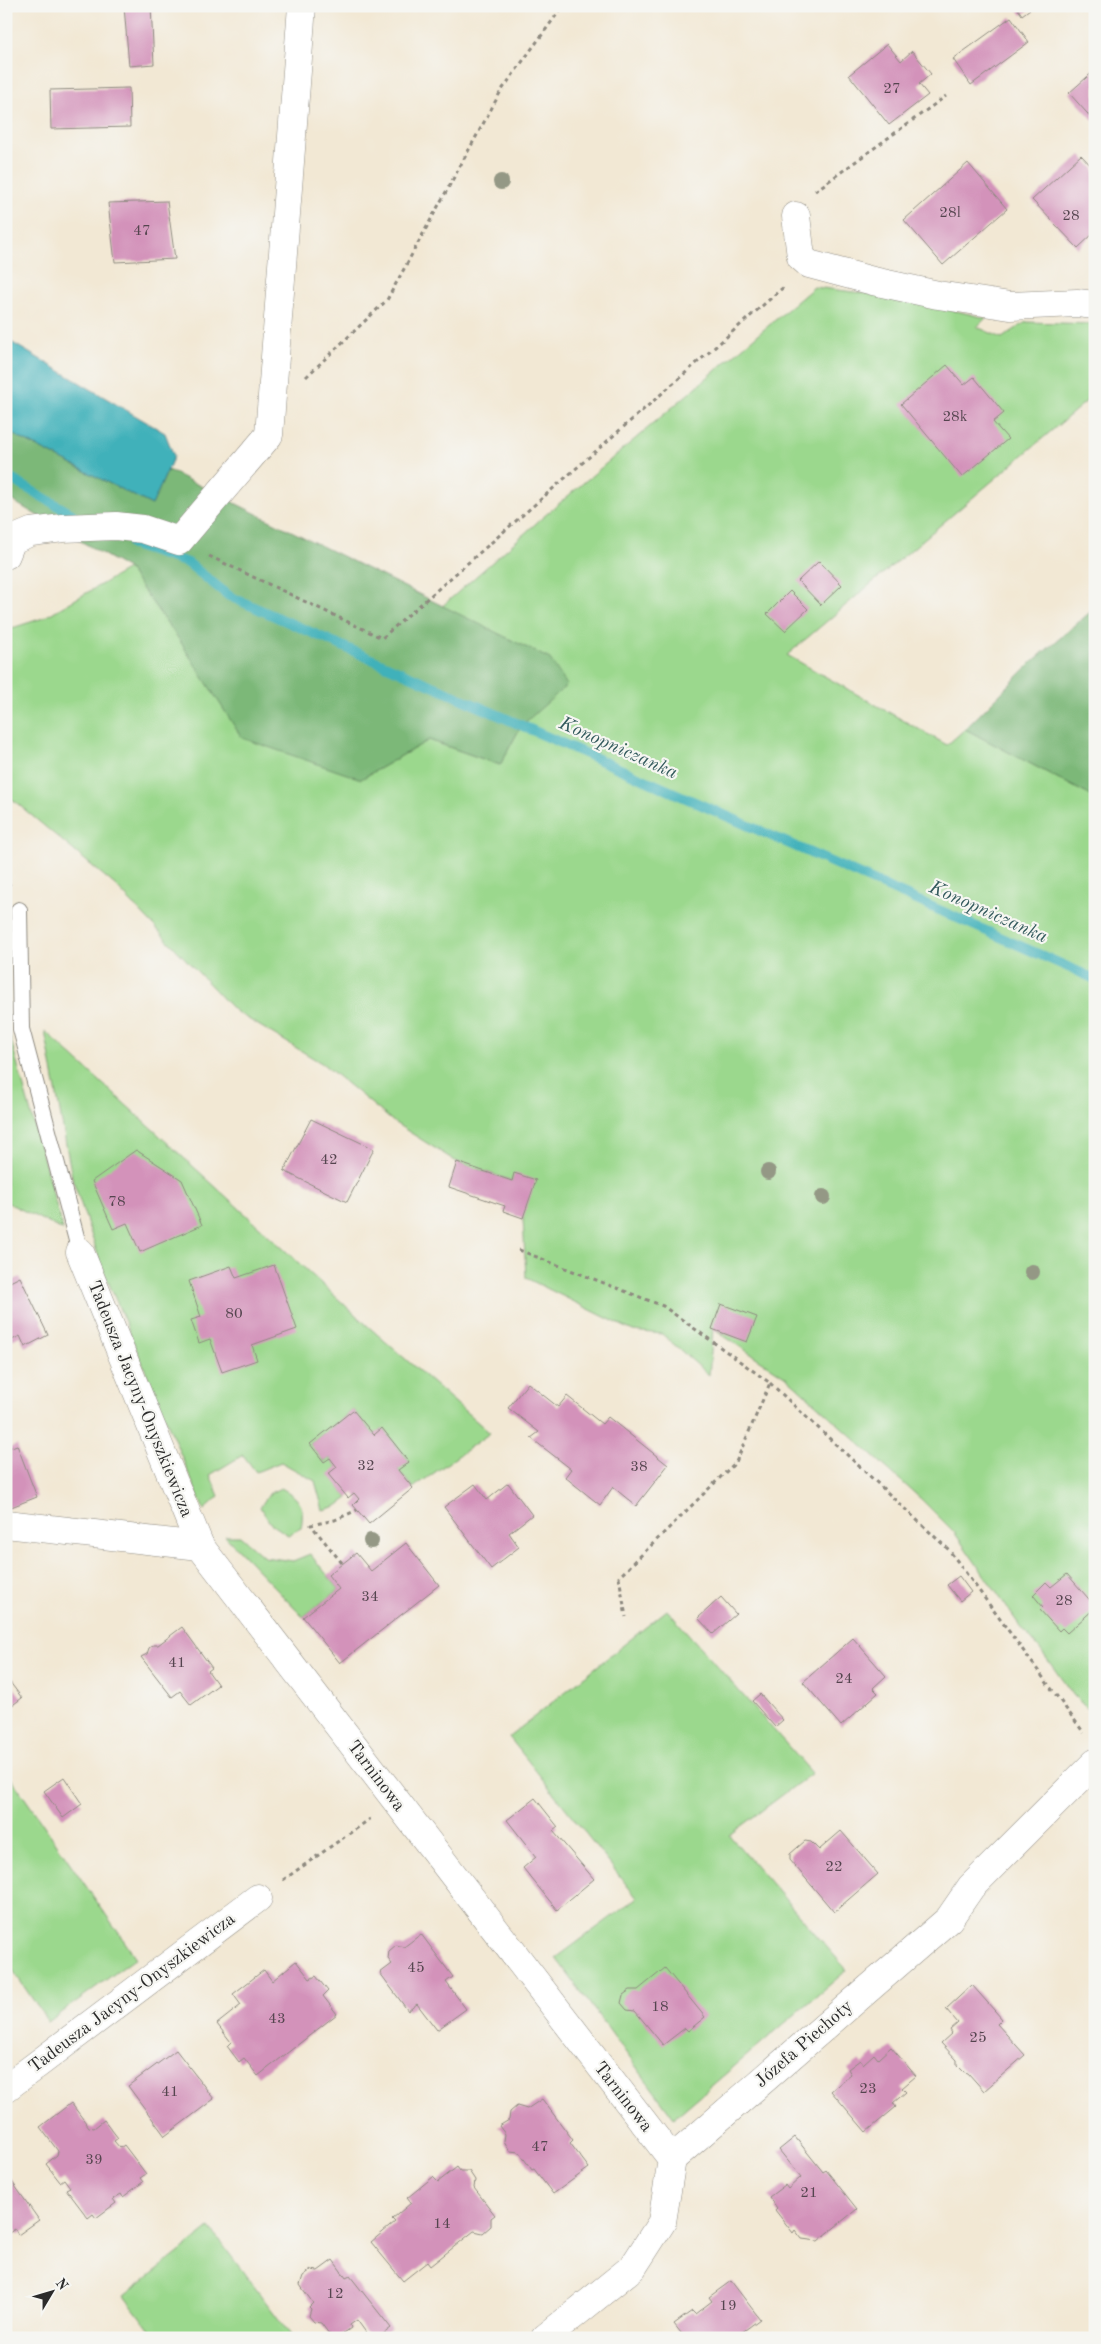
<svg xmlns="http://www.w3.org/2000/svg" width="1101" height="2344" viewBox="0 0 1101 2344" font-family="'Old Standard TT',serif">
	<rect width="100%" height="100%" fill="#f6f6f2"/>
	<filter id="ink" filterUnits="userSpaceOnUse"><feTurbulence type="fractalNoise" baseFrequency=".02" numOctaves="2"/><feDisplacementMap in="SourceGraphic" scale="10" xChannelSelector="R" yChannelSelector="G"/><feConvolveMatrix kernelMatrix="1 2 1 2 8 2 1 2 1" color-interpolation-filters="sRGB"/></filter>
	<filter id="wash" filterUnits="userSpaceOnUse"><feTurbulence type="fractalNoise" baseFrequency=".0096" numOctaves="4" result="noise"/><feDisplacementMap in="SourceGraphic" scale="20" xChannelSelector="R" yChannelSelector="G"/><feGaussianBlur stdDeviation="1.12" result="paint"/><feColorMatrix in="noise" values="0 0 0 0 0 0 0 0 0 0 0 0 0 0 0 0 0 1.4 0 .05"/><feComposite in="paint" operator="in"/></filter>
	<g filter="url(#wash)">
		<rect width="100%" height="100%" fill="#f2e8d4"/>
		<g fill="#9bd88d" stroke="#63825c">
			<path d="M814,287l88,11 84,20 -9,9 25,11 24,-16 69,2v70l-308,261 160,90 18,-16 130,69v918l-21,-20 -35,-48 -19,-22 -66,-94 -33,-33 -135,-122 -73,-48 -4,46 -47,-41 -29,-3 -107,-53 -3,-60 -8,-45 -3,8 -55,-19 -62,-39 -72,-59 -88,-53 -120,-126 -109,-91v-164l37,-12 85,-49 50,69 183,141 68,-39 71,25 21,-39 -142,-64 163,-144z"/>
			<path d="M6,941l1,85 56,204 -57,-28z"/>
			<path d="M45,1031l325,297 120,105 -77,55 -15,-18 11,-9 -27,-33 -8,7 -21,-25 -43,34 14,18 6,-4 7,9 -8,7 19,24 -11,8 -14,4 -8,-29 -34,-19 -25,10 -13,-17 -33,20 9,21 -15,14 -102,-243 -30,-90z"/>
			<path d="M281,1488c19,10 24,18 20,40l-13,7 -18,-12 -10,-16 10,-14z"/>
			<path d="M225,1536h15l24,21 29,4 17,-7 29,35 -36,28z"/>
			<path d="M667,1610l145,163 -83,62 118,135 -173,148 -118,-160 81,-60 -128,-161z"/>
			<path d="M6,1771l130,187 -88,64 -42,-62z"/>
			<path d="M210,2228l83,110h-137l-32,-42z"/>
		</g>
		<g fill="#7cb878" stroke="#547252">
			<path d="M6,431l146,74 16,-35 382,189 17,26 -46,41 -21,39 -71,-25 -68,39 -119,-41 -64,-100 -50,-69 -122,-72z"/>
			<path d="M1095,608v190l-130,-69 67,-67z"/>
		</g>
		<path fill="#41b1ba" stroke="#366e72" d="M6,339l159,94 9,23 -22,49 -146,-74z"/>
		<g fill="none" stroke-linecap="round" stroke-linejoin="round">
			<g stroke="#41b1ba" stroke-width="10">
				<path d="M6,476l66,38"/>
				<path d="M132,545l56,18 41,33 866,383"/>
			</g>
		</g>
		<g id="blocks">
			<g fill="#d392ba">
				<path d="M124,6h27l3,58 -25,2z"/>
				<path d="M1016,6h18l-12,9z"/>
				<path d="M1011,17l18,25 -58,43 -18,-26z"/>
				<path d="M887,44l14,17 11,-10 19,23 -12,10 9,11 -39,30 -40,-50z"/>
				<path d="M1095,70v52l-26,-29z"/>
				<path d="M129,88l1,39 -79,2 -1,-39z"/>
				<path d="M1081,155l14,15v62l-17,16 -46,-48z"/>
				<path d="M968,163l39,46 -64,56 -39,-45z"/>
				<path d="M167,201l8,58 -60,3 -7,-59z"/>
				<path d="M947,365l17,20 10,-8 30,36 -11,9 15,17 -46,38 -61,-73z"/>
				<path d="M819,561l23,24 -21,20 -23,-24z"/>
				<path d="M790,591l18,18 -23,22 -18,-17z"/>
				<path d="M311,1119l63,30 -27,53 -63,-31z"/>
				<path d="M136,1150l46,30 20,45 -62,27 -13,-29 -14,6 -21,-48z"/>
				<path d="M457,1162l55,19 2,-8 22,7 -13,38 -20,-7 2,-5 -56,-19z"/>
				<path d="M274,1265l23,64 -45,16 5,15 -35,12 -12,-33 -11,4 -8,-23 10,-3 -12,-36 42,-15 5,12z"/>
				<path d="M20,1277l28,58 -23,12 -5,-11 -14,7v-59z"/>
				<path d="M721,1304l36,13 -10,25 -35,-13z"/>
				<path d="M528,1383l30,24 9,-11 35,28 6,-7 60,48 -32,41 -23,-19 -13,18 -35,-28 6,-8 -40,-31 8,-6 -31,-24z"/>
				<path d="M353,1410l21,25 8,-7 27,34 -11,8 15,18 -44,36 -16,-19 6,-6 -5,-6 -6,5 -20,-24 9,-7 -7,-9 -6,4 -14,-18z"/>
				<path d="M17,1445l20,52 -31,12v-60z"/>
				<path d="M508,1483l24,32 -23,18 10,14 -28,22 -47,-62 31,-23 12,16z"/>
				<path d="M406,1543l33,42 -99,78 -37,-46 36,-28 -11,-14 28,-22 15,18z"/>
				<path d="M1067,1574l28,32v2l-28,25 -5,-5 -3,3 -19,-21 3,-3 -10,-12 13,-13 5,5z"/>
				<path d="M959,1576l12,16 -11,9 -13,-16z"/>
				<path d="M721,1597l15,17 -23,20 -15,-16z"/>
				<path d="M182,1627l30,41 -4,3 10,14 -27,20 -11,-14 -8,6 -31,-40 6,-3 2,-6 4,-3h5z"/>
				<path d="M853,1638l33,38 -13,12 5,5 -37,33 -38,-44z"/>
				<path d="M6,1677l16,21 -16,12z"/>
				<path d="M760,1694l23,26 -8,7 -23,-26z"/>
				<path d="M64,1777l18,27 -19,14 -19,-27z"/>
				<path d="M535,1798l23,29 -5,4 41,48 -37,31 -34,-42 13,-11 -29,-37z"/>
				<path d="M841,1831l37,43 -44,38 -44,-52v-6l15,-13 6,1 8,8z"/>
				<path d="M421,1934l32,43 -7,5 20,27 -29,21 -20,-26 -9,7 -28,-38 12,-9 -4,-5 1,-8 7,-6 8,2z"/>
				<path d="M296,1961l14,18 6,-3 12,15 -5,5 14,18 -79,62 -14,-18 -5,4 -12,-16 4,-4 -14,-18 24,-19 -8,-11 31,-24 8,11z"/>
				<path d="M665,1968l40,49 -17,14 -3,-3 -22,17 -28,-34 -8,-1 -6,-7 2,-8 7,-5h8z"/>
				<path d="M972,1985l30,34 -5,5 28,31 -41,36 -16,-18 -4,-1 -7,-7v-5l-16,-17 11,-10 -2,-3 8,-7 -12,-14z"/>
				<path d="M891,2047l25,29 -14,12 4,4 -13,11 3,4 -30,25 -35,-41 20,-17 -3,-5 12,-9 3,4 11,-10 4,5z"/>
				<path d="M176,2050l38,49 -49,37 -37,-50z"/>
				<path d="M542,2099l31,41 -3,3 19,25 -36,26 -19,-25 -2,1 -13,-18 -9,-1 -6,-10 1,-7 -6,-8 10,-6 1,-8 7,-6 10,3z"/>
				<path d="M71,2103l18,24 5,1 10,-8 14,18 -4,3 6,7 4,-3 22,29 -6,4 3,4 -20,15 -2,-3 -8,5 3,4 -20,15 -3,-4 -5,4 -22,-29 4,-2 -6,-8 -4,3 -14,-18 11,-9 1,-4 -18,-24z"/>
				<path d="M795,2137l28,35 3,-2 31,39 -39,32 -16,-2 -7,-9 -2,3 -18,-23 2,-2 -8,-11 16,-12 3,4 13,-12 -22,-27z"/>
				<path d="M457,2167l3,4h9l6,9 -1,8 21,27 -4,3v8l-8,7 -9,-2 -44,35 -3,-4 -24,19 -32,-39 24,-20 -3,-3 19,-16 -4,-5 26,-21 5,5z"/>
				<path d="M8,2176l31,44 -21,15 -3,-6 -9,6v-57z"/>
				<path d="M333,2260l13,18 4,-2 41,52 -13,10h-8l-13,-18 -7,5 1,3 -14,10h-5l-11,-15 -7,-1 -5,-6 2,-7 -2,-2 4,-4 -13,-18 3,-9 8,-6 7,1z"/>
				<path d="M731,2281l29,38 -19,14 3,5h-59l-11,-14 18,-13 3,3 17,-13 -3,-4z"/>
			</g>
		</g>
	</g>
	<g filter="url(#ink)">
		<use href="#blocks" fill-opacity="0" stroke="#8e8a80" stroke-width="1"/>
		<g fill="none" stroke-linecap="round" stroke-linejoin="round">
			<g stroke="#8e8a80" stroke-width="18">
				<path id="service" d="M19,910l2,119 59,223"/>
			</g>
			<g stroke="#8e8a80" stroke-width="29">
				<g id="minor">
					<path d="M796,216l5,41 8,7 64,17 65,14 72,11 67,-3 18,2"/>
					<path d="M6,555l6,-15 19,-8 32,-4 53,-2 27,3 36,12 90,-106 33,-429"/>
					<path d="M80,1252l120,294"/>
					<path d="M6,1524l194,22 472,613"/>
					<path d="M6,2088l252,-190"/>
					<path d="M545,2338l88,-71 29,-45 10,-63 277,-240 22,-32 124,-124"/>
				</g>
			</g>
			<g stroke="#8e8a80" stroke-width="3" stroke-dasharray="4 4" stroke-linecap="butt">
				<path d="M815,191l131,-95"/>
				<path d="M306,377l81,-77 114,-209 62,-85"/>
				<path d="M209,556l173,82 404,-353"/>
				<path d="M6,877l4,8"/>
				<path d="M519,1250l144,56 107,77 -34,79 -117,115 7,40"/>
				<path d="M770,1383l179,167 135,183"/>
				<path d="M342,1563l-31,-38 24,-5 22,-10"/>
				<path d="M283,1880l87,-61"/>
			</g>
			<use href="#service" stroke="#fff" stroke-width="16"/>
			<use href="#minor" stroke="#fff" stroke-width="28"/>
		</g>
		<g fill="#949885">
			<circle cx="501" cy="182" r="8"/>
			<circle cx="768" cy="1172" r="8"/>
			<circle cx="823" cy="1197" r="8"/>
			<circle cx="1032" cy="1272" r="8"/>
			<circle cx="371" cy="1541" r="8"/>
		</g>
	</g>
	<g text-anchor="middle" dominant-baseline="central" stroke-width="4.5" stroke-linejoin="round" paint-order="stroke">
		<g font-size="15" fill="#55454f">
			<text x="892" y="89">27</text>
			<text x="950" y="213">28l</text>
			<text x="1071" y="216">28</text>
			<text x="142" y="231">47</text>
			<text x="955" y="417">28k</text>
			<text x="329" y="1160">42</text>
			<text x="117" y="1202">78</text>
			<text x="234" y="1314">80</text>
			<text x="366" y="1466">32</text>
			<text x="639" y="1467">38</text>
			<text x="370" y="1597">34</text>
			<text x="1064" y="1601">28</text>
			<text x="177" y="1663">41</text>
			<text x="844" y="1679">24</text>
			<text x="834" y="1867">22</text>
			<text x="416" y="1968">45</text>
			<text x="660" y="2007">18</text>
			<text x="277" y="2019">43</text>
			<text x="978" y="2038">25</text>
			<text x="868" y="2089">23</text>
			<text x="170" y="2092">41</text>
			<text x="540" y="2147">47</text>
			<text x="94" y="2160">39</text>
			<text x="809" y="2193">21</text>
			<text x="442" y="2224">14</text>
			<text x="335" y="2294">12</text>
			<text x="728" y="2306">19</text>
		</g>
		<g font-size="18" fill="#2b2b2b" stroke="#f6f6f2">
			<text transform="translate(140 1399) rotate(68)">Tadeusza Jacyny-Onyszkiewicza</text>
			<text transform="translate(376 1776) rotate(53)">Tarninowa</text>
			<text transform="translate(132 1993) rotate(-37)">Tadeusza Jacyny-Onyszkiewicza</text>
			<text transform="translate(804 2044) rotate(-41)">Józefa Piechoty</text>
			<text transform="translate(623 2097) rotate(52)">Tarninowa</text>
		</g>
		<g font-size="19" font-style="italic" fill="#335a5d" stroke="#f6f6f2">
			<text transform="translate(618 749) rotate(24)">Konopniczanka</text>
			<text transform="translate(988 913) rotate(24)">Konopniczanka</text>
		</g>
	</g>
	<rect width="1101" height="2344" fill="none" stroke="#f6f6f2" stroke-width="25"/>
	<g transform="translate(52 2292) rotate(52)" stroke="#f6f6f2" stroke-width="4" paint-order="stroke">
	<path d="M0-4L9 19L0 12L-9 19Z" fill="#2b2b2b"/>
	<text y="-8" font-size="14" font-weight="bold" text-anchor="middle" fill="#2b2b2b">N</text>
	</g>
</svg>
